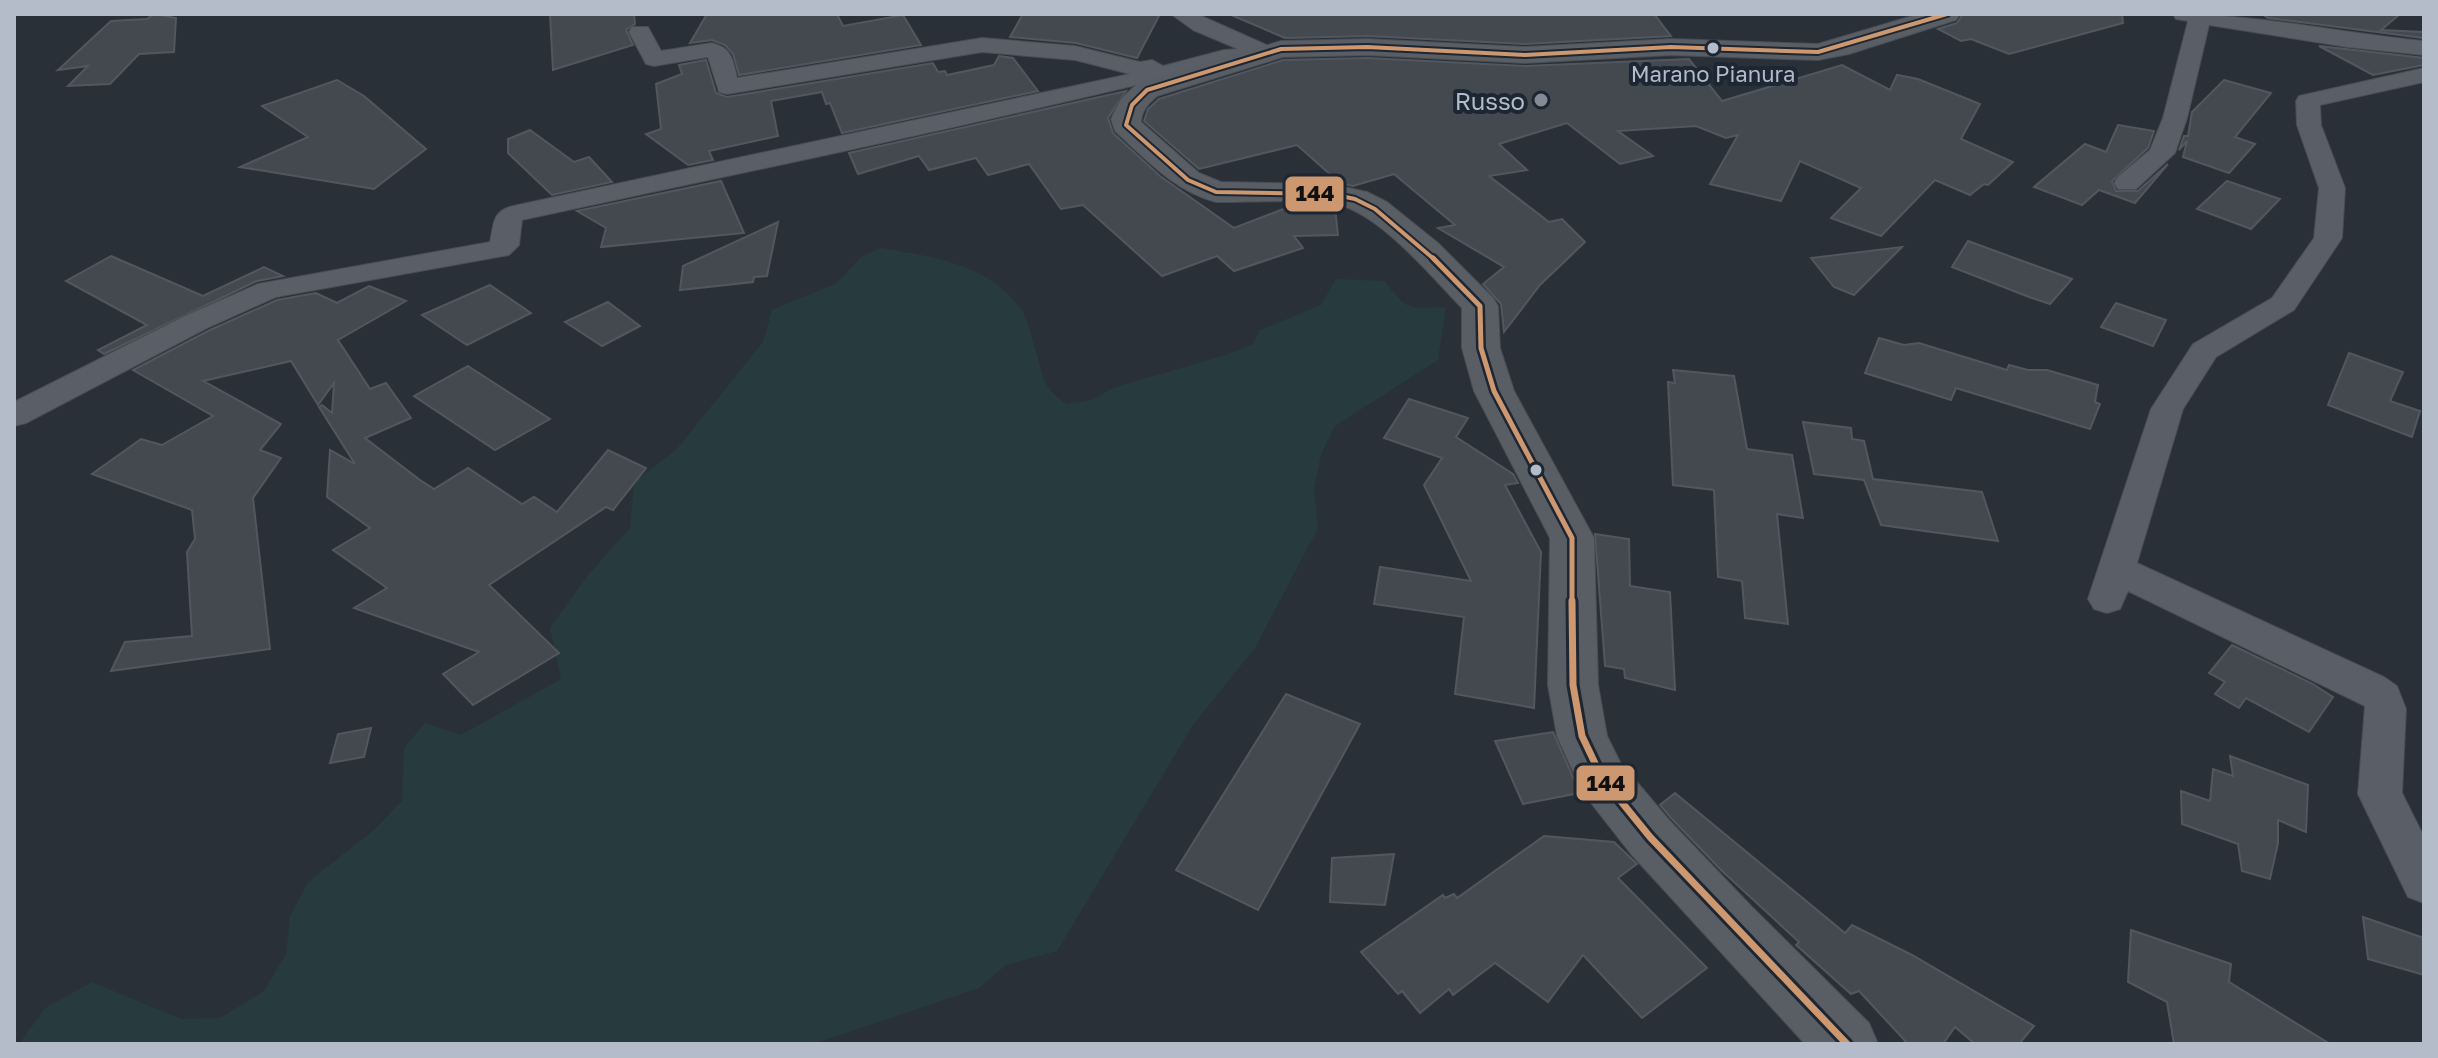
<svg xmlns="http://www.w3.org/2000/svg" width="2438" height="1058" viewBox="0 0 2438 1058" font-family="'Golos Text',sans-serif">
	<rect width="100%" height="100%" fill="#2a3038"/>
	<path fill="#273a3e" d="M881,248c49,8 108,16 139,60 8,10 11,28 15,40 9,29 6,39 32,56l25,-4 21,-12 119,-35 21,-9 7,-14 61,-25 15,-26 49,2c22,31 24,27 61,26l-8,53 -103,66 -14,28 -7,34 4,40 -63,120 -62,77 -136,226 -51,14 -27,23 -165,56h-795l26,-36 47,-26 89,37 39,-1 44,-27 22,-37 4,-38 18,-34 67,-53 27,-28 2,-53 21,-25 36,12 100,-56 -11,-51 38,-53 42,-47 4,-46 42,-32 87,-108 9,-32 65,-27 24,-26z"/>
	<g fill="#444950" stroke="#52575f" stroke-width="2">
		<path d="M154,14l22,4 -2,34 -35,2 -29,30 -42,2 20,-20 -30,4 53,-49 36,-2z"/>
		<path d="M550,14h84l1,10 -9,6 7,15 -80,25z"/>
		<path d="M707,14h130l6,12 60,-11 18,30 -182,30 -6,-21 -8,-9 -13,-5 -22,3z"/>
		<path d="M1023,14h137l-23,44 -61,-15 -66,-6z"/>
		<path d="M1229,14h425l17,22 -146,8 -158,-8 -82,2z"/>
		<path d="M1963,14h159l1,9 -114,31 -38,-15 -10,2 -23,-12 19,-6z"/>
		<path d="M2262,14h138l-19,16 43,2v6l-156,-20z"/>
		<path d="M2319,46l105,12v7l-51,10z"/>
		<path d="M999,56l14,2 25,33 -196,42 -12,-30 -4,1 -4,-12 -51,9 7,35 -69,15 4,9 -25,5 -42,-31 15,-5 -5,-45 26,-10 -3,-9 27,-5 10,33 11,4 206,-34 5,9 7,-1 2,4 47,-10z"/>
		<path d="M1367,58l158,8 164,-7 33,42 120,-36 48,25 7,-15 21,4 62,25 -19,35 52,23 -25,23 -4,-1 -14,11 -35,-15 -54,56 -50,-18 30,-30 -61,-27 -19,40 -71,-17 28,-49 -12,3 -30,-12 -78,5 35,25 -33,8 -53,-41 -68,21 28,26 -38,6 60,46 13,-3 23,23 -45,43 -36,47 -3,-28 -18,-20 21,-17 -66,-39 17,-3 -61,-51 -41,12 -13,-3 -43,-38 -98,24 -55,-48 4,-12 11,-10 124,-39z"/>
		<path d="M337,80l27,16 62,53 -52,40 -134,-22 68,-30 -46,-31z"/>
		<path d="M2224,80l47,13 -36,44 20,7 -26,29 -46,-16 4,-16 -8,9 5,-14h4l4,-24z"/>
		<path d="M1126,91l-18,27 5,15 47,43 74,52 52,-20h49l3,27 -44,1 9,12 -69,23 -17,-15 -55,20 -79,-71 -22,4 -32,-45 -41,11 -12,-17 -47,12 -10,-14 -61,18 -9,-21z"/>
		<path d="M2118,125l36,6 -6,17 -36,33 4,10h22l30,-27 -33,39 -36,-13 -17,15 -48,-18 51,-43 21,8z"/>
		<path d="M530,130l44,32 15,-5 23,25 -60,13 -44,-42v-14z"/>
		<path d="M721,181l23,52 -143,14 5,-19 -29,-17z"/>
		<path d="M2227,181l53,18 -29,30 -54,-20z"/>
		<path d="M778,222l-11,54 -13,1 -1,5 -73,8 3,-24z"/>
		<path d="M1968,241l104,38 -22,25 -21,-7 -77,-30z"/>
		<path d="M1902,247l-48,48 -20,-8 -23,-29z"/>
		<path d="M111,256l92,40 61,-29 19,9 -26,5 -153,73 -6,-4 49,-25 -81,-44z"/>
		<path d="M490,285l41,28 -64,32 -45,-30z"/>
		<path d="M369,286l37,15 -68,39 32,49 16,-6 25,35 -46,20 55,42 14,9 34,-21 54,36 12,-7 23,15 51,-62 38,18 -33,42 -7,-3 -117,78 70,68 -86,52 -30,-31 36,-22 -125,-44 33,-20 -54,-38 37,-22 -43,-31 3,-47 25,14 -36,-57 3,-2 10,8 2,-30 -16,22 -27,-44 -88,20 78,43 -21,26 21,8 -28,40 17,151 -159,22 14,-29 67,-6 -5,-84 8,-13 -3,-29 -100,-36 49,-35 21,6 51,-29 -80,-46 75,-39 69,-31 39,-7 21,10z"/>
		<path d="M608,302l32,24 -38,20 -37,-24z"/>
		<path d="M2116,303l50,17 -13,26 -52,-19z"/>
		<path d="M1879,338l25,7 15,-2 88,27 2,-5 19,5h19l51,15 -3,17 5,2 -10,25 -134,-41 -5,12 -86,-27z"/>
		<path d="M2349,353l54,19 -13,29 30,10 -8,26 -84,-32z"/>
		<path d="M468,366l82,53 -55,31 -81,-54z"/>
		<path d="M1673,370l61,6 13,73 45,6 11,63 -26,-4 11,110 -43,-6 -3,-37 -24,-4 -4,-87 -41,-5 -5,-103 7,1z"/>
		<path d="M1409,399l59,19 -12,19 57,37 5,9 -13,2 36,67 -7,156 -79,-14 9,-77 -90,-13 6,-37 91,14 -47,-96 18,-27 -58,-20z"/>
		<path d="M1803,422l48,6 1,11 12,2 9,38 109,13 16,49 -117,-16 -17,-45 -50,-6z"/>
		<path d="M1595,534l34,5 1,47 40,6 5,98 -50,-12 -1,-9 -19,-3z"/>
		<path d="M2232,645l81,39 20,13 -24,35 -63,-34 -7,10 -24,-14 10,-12 -16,-9z"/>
		<path d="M1286,694l74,30 -102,186 -82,-40z"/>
		<path d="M371,728l-7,29 -34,6 8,-29z"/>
		<path d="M1553,732l27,61 -57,11 -28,-63z"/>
		<path d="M2230,756l78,29 -2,47 -28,-12v23l-8,36 -28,-8 -4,-27 -56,-20 -1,-33 29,10 3,-32 20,7z"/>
		<path d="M1675,793l170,140 7,-8 60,30 122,71 -15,18h-44l-20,-17 -12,17h-35l-49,-53 -8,3 -55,-49 3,-3 -78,-72 -50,-52 -11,-13z"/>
		<path d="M1544,836l70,6 23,22 -19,14 89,90 -65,50 -59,-63 -35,47 -53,-39 -42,32 -4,-6 -29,24 -18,-22 -4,3 -37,-42 82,-57 2,3 9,-4 3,4z"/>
		<path d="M1394,854l-9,51 -55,-3 2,-44z"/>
		<path d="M2363,917l61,21v37l-56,-16z"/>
		<path d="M2131,930l100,34 -2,18 101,62h-156l-7,-42 -39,-20z"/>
	</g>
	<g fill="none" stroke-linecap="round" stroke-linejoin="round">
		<g stroke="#484c53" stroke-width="2">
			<g id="street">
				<path d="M1171,14h26l74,33 3,5 -3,5c-17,4 -34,4 -52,8 -231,57 -464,105 -697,155l-3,25 -10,10 -233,42 -69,31 -181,95 -12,3v-24l171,-86 73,-32 232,-42c4,-18 2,-31 23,-36l617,-132 -55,-14 -93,-8 -255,42 -8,-2 -11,-35 -54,9 -8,-2 -17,-32 3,-5h16l13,24 51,-8c20,5 21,17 25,35l245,-40 93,8 65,16 12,-2 11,6 61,-16 14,-1 -45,-19z"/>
				<path d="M2173,14c84,0 167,19 251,27v14l-77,-8 -138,-22 -22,93 -12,35 -39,36h-18l-4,-6 4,-6 32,-27 13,-32 25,-97 -12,-2z"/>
				<path d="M2424,68v14l-104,23 1,20 24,63 -3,50 -48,72 -78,47 -33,52 -46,154 247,114 13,9 9,23 -4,84 22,44v66l-16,-6 -50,-103 7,-88 -237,-115 -8,18 -13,4 -13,-4 -6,-10 63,-190 42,-65 79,-46 42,-60 5,-50 -22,-63 -1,-24 3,-5z"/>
			</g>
		</g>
		<g stroke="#484c53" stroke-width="2">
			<path id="secondary" d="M1919,14h41l-4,6 -107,34 -31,6 -147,-5 -146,8 -158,-8 -84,2 -126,39c-9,8 -15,14 -16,26l58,51 22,9 110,2 36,8 20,10 51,41 55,55 5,8 2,42 14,43 80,147 4,147 9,51 13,26 49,58 83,87 117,116 9,21h-73l-174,-190 -47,-60 -8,-16 -19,-42 -9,-51 2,-147 -76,-147 -12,-43v-40c-30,-31 -76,-86 -116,-101 -26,-9 -100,-5 -130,-5 -42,-11 -69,-42 -101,-71l-4,-12 10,-20 16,-15 144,-43 86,-2 158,8 146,-8 147,5z"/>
		</g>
		<use href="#street" fill="#5a5e66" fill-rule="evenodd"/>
		<use href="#secondary" fill="#595d64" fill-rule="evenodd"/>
		<g stroke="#1d2633" stroke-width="8">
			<path id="bus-1-far2" d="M1435,260l-60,-51 -20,-10 -24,-5 -115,-2 -28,-12 -62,-55 6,-20 15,-15 134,-41 86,-2 158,8 146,-8 147,5 129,-38"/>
		</g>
		<g stroke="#1d2633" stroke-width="10">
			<path id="bus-1-far1" d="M1433,258l47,48 1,42 13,43 78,147v65"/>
		</g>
		<g stroke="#1d2633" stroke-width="13">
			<path id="bus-1" d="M1572,601l1,84 9,51 20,42 48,59 197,207"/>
		</g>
		<use href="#bus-1-far2" stroke="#cd976f" stroke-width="4"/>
		<use href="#bus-1-far1" stroke="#cd976f" stroke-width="5"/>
		<use href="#bus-1" stroke="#cd976f" stroke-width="7"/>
	</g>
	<g fill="#b4bcc9" stroke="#1d2633" stroke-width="3">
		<circle cx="1713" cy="48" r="7"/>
		<circle cx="1536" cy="470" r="7"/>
	</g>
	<circle fill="#848b96" stroke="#1d2633" stroke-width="3" cx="1541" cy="100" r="8"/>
	<g text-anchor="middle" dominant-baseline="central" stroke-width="8" stroke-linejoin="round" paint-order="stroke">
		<g font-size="22" fill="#b4bcc9" stroke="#1d2633">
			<text x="1713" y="73">Marano Pianura</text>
		</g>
		<g font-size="24" fill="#b4bcc9" stroke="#1d2633" text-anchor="end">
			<text x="1525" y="100">Russo</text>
		</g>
	</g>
	<g stroke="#1d2633" stroke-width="3">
		<rect x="1284" y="175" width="61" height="38" rx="8" fill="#cd976f"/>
		<rect x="1575" y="764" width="61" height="38" rx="8" fill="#cd976f"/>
	</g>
	<g font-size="22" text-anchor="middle" font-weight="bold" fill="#111">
		<text x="1315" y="201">144</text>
		<text x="1606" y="791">144</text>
	</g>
	<rect width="2438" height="1058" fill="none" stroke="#b4bcc9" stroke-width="32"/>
</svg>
